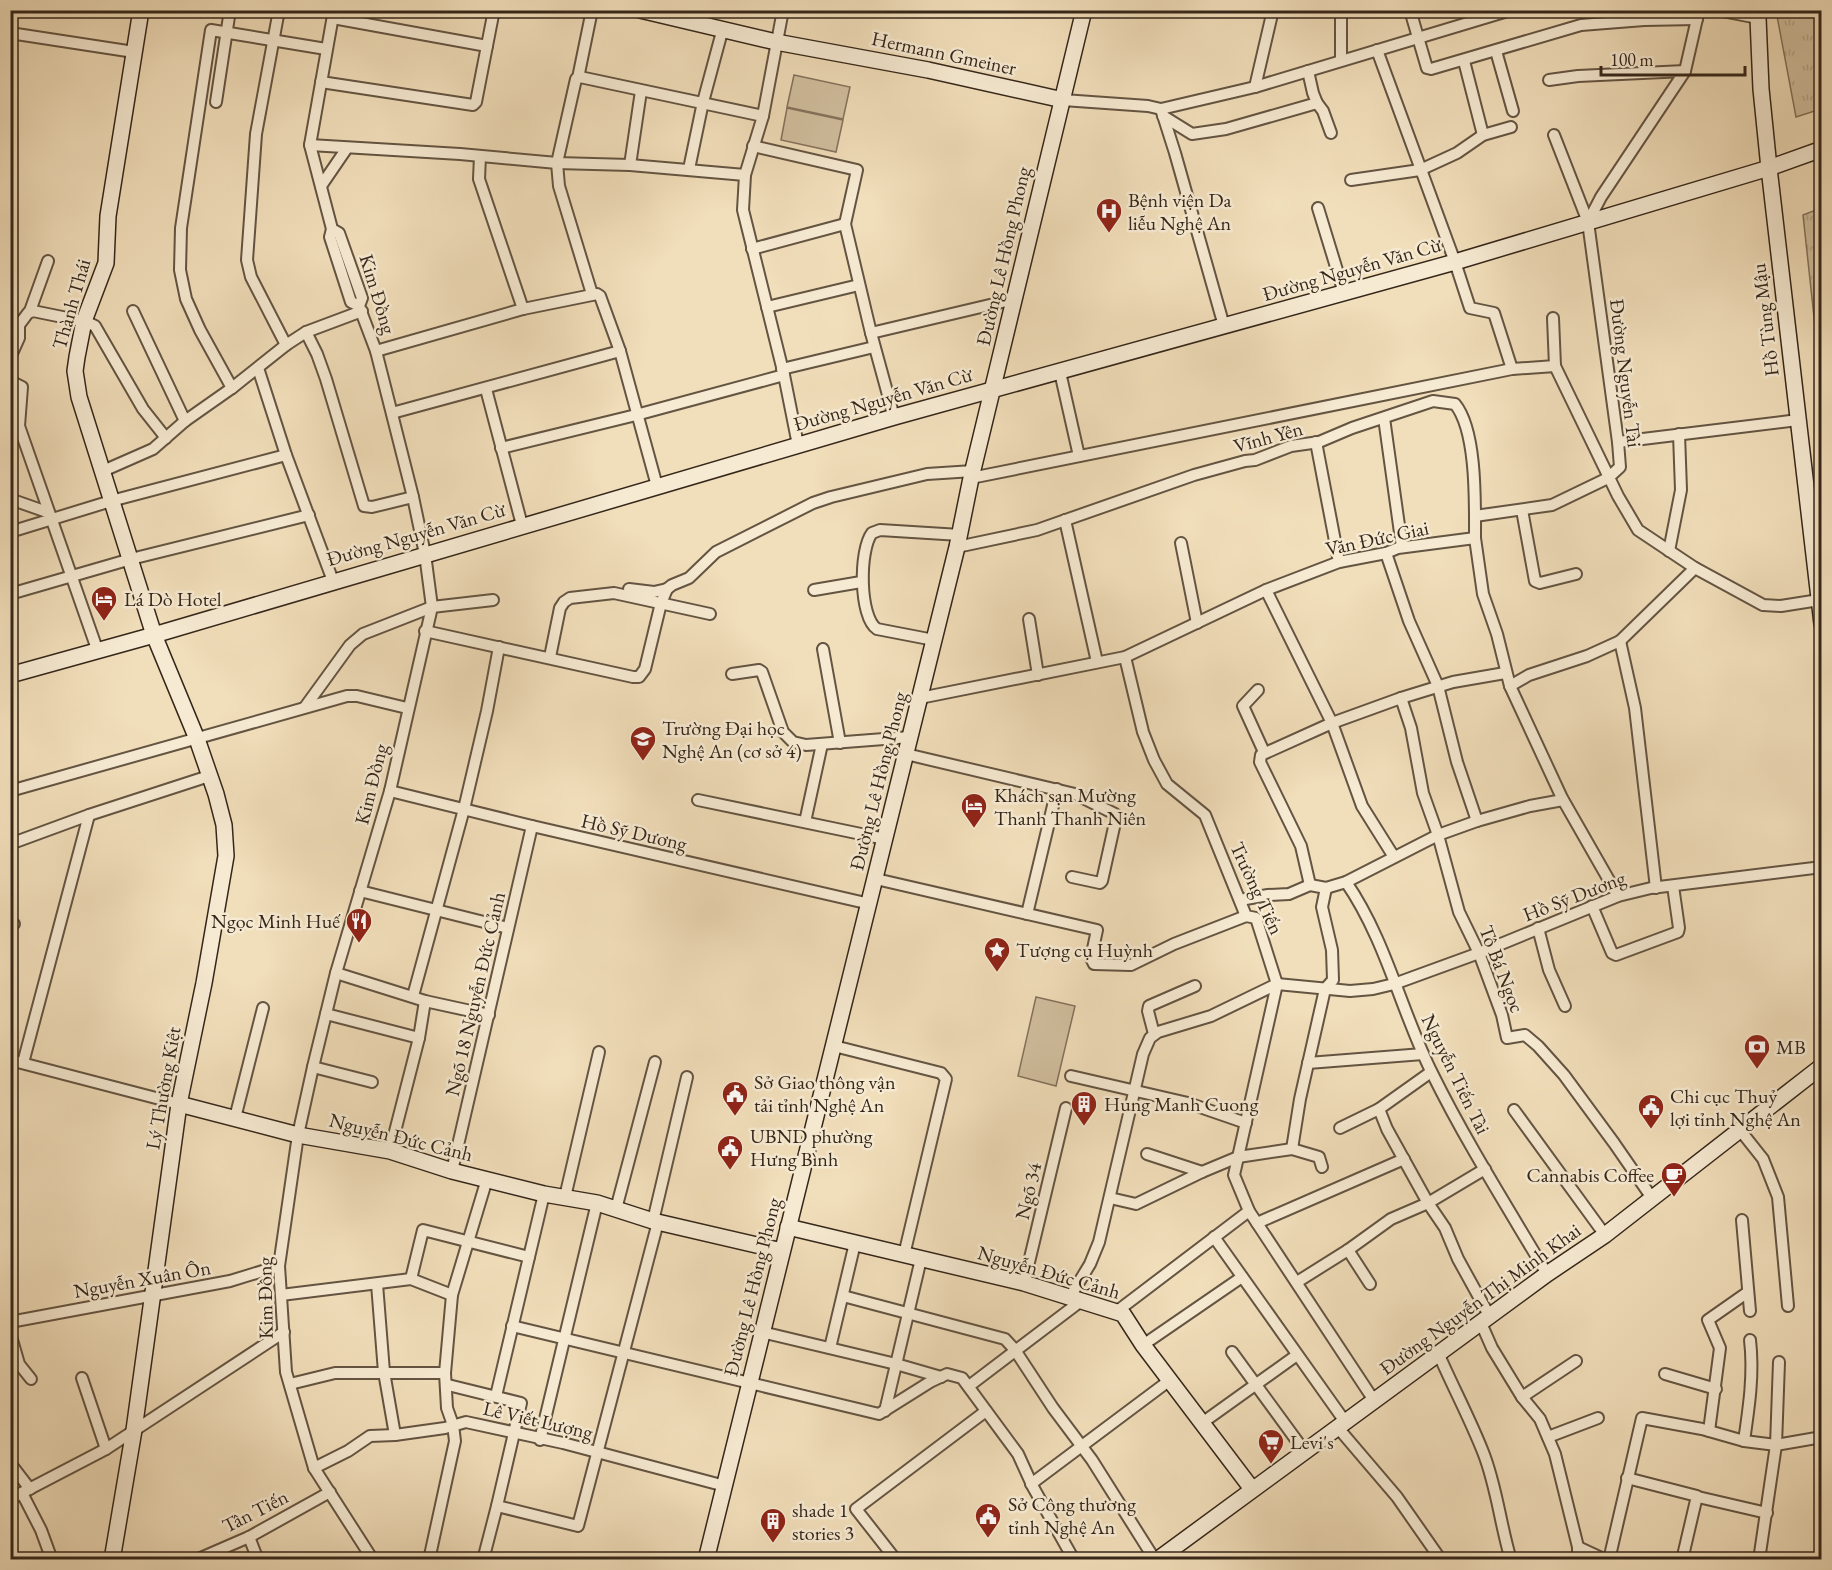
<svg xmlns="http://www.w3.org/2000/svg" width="1832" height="1570" viewBox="0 0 1832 1570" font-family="'EB Garamond',serif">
	<defs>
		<pattern id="park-tufts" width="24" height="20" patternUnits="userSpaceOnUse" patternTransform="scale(1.5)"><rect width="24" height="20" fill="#d1bf9f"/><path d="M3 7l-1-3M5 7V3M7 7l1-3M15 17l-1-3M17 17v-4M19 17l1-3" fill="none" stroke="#b4a488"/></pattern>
	</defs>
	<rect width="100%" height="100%" fill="#f1deba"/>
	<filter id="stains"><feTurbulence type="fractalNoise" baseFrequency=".00333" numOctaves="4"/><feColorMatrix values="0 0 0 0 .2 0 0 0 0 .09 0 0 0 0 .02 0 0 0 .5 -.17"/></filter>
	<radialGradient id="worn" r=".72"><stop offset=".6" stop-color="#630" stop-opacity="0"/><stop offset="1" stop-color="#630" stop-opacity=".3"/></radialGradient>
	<g fill="#d1bf9f" stroke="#83725c" stroke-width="1.5">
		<path d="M794,75l56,12 -7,32 -56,-12z"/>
		<path d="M787,108l56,12 -7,32 -55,-12z"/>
		<path d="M1036,997l39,9 -19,80 -38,-10z"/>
	</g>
	<g fill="url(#park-tufts)" stroke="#83725c" stroke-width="1.5">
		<path d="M1778,11h43v98l-25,8 -19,-101z"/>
		<path d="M1821,208v174l-18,-167z"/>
	</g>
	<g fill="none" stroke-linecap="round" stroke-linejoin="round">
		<g stroke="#645442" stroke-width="14">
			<g id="street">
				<path d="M279,10l-23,124 -9,126 4,17 35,68"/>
				<path d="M334,10l-24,135 22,84 7,4 23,65 -3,8 17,45 37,146 12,57 7,53 -42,184 -54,182 -23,94 -15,68 -19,131 7,106 28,96 59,92"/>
				<path d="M783,10l-20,106 -18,59 -2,35 41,165 14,70"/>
				<path d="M1341,10v50"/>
				<path d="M1410,10l17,58 4,1 150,-44 63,-5 53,-1"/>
				<path d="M1717,10l41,8"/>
				<path d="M333,18l154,28"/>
				<path d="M10,33l124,19"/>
				<path d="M1377,50l78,212 15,46 24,5 18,56"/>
				<path d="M1496,51l17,60"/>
				<path d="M1464,61l19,74"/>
				<path d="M578,78l14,-68"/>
				<path d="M1549,80l29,-4 107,-5"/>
				<path d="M321,82l152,23 3,-3 18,-92"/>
				<path d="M1255,87l18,-77"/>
				<path d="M1063,100l85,6 13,3 94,-22 256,-77"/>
				<path d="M216,102l14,-92"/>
				<path d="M1317,103l6,8 8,22"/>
				<path d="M1161,109l14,44 49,173"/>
				<path d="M1163,116l29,18 34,-5 91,-26 -4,-10 -5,-22"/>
				<path d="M310,145l150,9 97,9 73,2 115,10"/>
				<path d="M753,146l104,24 -12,54 26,109 23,84"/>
				<path d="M480,156l-1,23 44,130"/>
				<path d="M630,165l11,-74"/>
				<path d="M689,169l14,-67 20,-74"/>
				<path d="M1351,180l69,-10 37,-17 26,-18 28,-8"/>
				<path d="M321,186l26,-38"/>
				<path d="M1318,208l26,85"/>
				<path d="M1588,222l13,-25 84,-126 14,-61"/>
				<path d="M332,229l-2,8 21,65 8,4"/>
				<path d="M752,249l93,-25"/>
				<path d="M592,294l-33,-108 -2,-23 19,-84 4,-2 183,39"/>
				<path d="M767,307l92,-22"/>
				<path d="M30,311l18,-50"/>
				<path d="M133,311l52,110"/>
				<path d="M10,316l9,9v13l-9,20"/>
				<path d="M1553,318l2,48"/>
				<path d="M19,325l9,-12 5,-2 54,11 8,4 48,83 23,29"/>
				<path d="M306,332l11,22 9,25 38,127 8,1 41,-10"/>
				<path d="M871,333l144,-34"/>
				<path d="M376,351l147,-42 74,-15 3,2 20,55 37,135"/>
				<path d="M258,368l28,87 47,126"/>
				<path d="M782,369l92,-22"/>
				<path d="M1060,372l19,84"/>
				<path d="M10,381l12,6 -3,39 78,223"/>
				<path d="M232,388l-32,-58 -14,-31 -6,-29 1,-42 30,-198 115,19"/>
				<path d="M486,389l36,136"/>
				<path d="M392,413l228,-62"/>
				<path d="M1384,418l18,129"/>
				<path d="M1316,442l23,120"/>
				<path d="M1618,442l180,-22"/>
				<path d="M501,448l135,-33 148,-40"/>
				<path d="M103,471l50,-22 32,-28 47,-33 54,-43 20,-13 56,-21"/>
				<path d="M971,478l541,-109 43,-3 63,130 20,34 57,38 68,37 18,1 38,-6"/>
				<path d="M10,499l37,13"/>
				<path d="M1522,510l13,71 5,2 36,-9"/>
				<path d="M1475,516l77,-11 56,-27 12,-11 -2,-25 -30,-220 -34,-87"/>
				<path d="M1065,520l32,142"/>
				<path d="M10,532l101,-31 175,-46"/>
				<path d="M1181,543l16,80"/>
				<path d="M957,547l80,-17 157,-55 51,-14 10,-1 36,-14 28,-4 33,-14 81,-27 22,3c22,27 20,99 20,134"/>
				<path d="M1669,551l12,-61 -2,-56"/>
				<path d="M1386,553l23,68 29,65 19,76 20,59"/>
				<path d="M629,589l25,3 13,-3"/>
				<path d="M814,590l47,-8"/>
				<path d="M1266,590l66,133 30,83 32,51"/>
				<path d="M10,594l121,-35 178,-44"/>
				<path d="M1029,619l9,56"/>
				<path d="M425,631l208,46h6l6,-8 16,-66 6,-14 5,-4 17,-7 27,-26 97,-49 18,-6 96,-23 46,-3"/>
				<path d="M934,640l-57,-11c-18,-12 -18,-79 -5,-96l8,-3 80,5"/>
				<path d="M1620,641l15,67 21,180"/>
				<path d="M823,649l17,94"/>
				<path d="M550,657l10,-49 4,-6 6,-4 44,-5 96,21"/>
				<path d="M1125,657l18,75 11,28 13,24 38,31 41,101 10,2 21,66 -43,191 15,36 126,191"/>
				<path d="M732,674l27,-4 3,2 21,60 10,10 13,3 104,-8"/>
				<path d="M1510,686l19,-11 58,-19 33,-15 75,-73"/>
				<path d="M1258,690l-15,16 21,46"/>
				<path d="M920,698l205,-41 141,-67 73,-28 47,-9 12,-5 77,-10 8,56 14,40 13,52 52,112 56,98"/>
				<path d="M1401,698l10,30 12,65 15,42 21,77 20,41 23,62 5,23 18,-3 13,11 26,29 50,68 38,55"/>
				<path d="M305,707l45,-62 13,-11 69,-27 61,-7"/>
				<path d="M906,754l169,40 40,20 1,4 -14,63 -2,2 -28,-6"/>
				<path d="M10,791l337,-95h10l50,12"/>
				<path d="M390,791l142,35 338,78"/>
				<path d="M698,800l187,39"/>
				<path d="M805,822l17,-78"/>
				<path d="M10,844l79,-29 120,-39"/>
				<path d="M876,879l221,51 -6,28 3,6 37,1 43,-21 72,-28"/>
				<path d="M1346,882c40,58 55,129 86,191 34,69 76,135 115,201"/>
				<path d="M1310,885l-9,-39 -41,-84 1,-7 71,-32 69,-25 52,-16 52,-9"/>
				<path d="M360,891l148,37"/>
				<path d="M1240,900l28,-5 21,-1 21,-9 16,3 20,-6 92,-47 39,-14 53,-15 33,-6"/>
				<path d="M1592,906l20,47 4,2 62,-23 1,-4 -6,-42"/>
				<path d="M1027,914l30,-125"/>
				<path d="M10,925l4,-1"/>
				<path d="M1538,928l11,42 16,36"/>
				<path d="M336,973l89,28 64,14"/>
				<path d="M1277,984l73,7 23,-2 21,-5 85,-31 139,-57 33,-8 171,-21"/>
				<path d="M413,996l51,-187 23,-98 12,-64"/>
				<path d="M326,1014l93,24"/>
				<path d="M1154,1034l-6,-23 1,-5 46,-20"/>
				<path d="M834,1046l107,27 5,6 -42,176"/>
				<path d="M10,1060l169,44"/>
				<path d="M23,1063l66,-248"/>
				<path d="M1308,1063l115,-9"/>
				<path d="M313,1067l59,15"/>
				<path d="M1431,1072l-52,37 8,20 41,74 17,25 13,31 32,58"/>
				<path d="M1071,1076l117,27 58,20"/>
				<path d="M1514,1110l91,125"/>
				<path d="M235,1118l28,-110"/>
				<path d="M1340,1128l39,-19"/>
				<path d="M1740,1130l23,29 15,38 10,109"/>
				<path d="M1292,1149l8,-50 25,-110 8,-9 -1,-30 -10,-43 4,-19"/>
				<path d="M390,1151l29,-113 6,-37"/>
				<path d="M1147,1154l55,18"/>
				<path d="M452,1171l80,-345"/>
				<path d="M565,1197l34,-145"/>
				<path d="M1110,1198l26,6 66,-32 36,-15 54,-8 27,8 3,10"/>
				<path d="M616,1209l39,-147"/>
				<path d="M1742,1220l8,91"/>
				<path d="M653,1221l34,-144"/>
				<path d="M1257,1223l147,-64"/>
				<path d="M1214,1237l132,186"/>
				<path d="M1348,1250l22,34"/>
				<path d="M411,1279l12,-49 106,27"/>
				<path d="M1297,1282l51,-32 43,-31 37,-16 57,-34"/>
				<path d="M1024,1283l42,-175"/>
				<path d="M377,1284l7,88 11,63"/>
				<path d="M281,1295l130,-16 41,16"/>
				<path d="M843,1296l162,43 10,11 38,58 39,52 63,100"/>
				<path d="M1070,1297l20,-33 9,-22 44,-188 7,-16 8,-6 53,-16 66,-32"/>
				<path d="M1116,1312l133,-101"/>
				<path d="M10,1322l220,-41 49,-15"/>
				<path d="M1481,1323l11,25 30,49 18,22 15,35 23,93v13"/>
				<path d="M512,1326l367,88 51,-32 17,-8 15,4 56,76 15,33 41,73"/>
				<path d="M762,1332l134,32 45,13"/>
				<path d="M10,1333l9,31 12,15"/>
				<path d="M1143,1345l99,-68"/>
				<path d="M830,1348l25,-105"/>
				<path d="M1232,1352l73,100"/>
				<path d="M1439,1355c14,32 31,64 44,97 14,35 17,72 28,108"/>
				<path d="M1665,1374l51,15"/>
				<path d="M82,1378l24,71"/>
				<path d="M290,1384l45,-11h110"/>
				<path d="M448,1385l73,18 -24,103 -14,54"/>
				<path d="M969,1386l112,-85"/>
				<path d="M496,1396l48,-202"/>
				<path d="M1522,1397l54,-36"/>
				<path d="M885,1411l36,-152"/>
				<path d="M1202,1423l95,-68"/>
				<path d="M1339,1429l58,68 44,63"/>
				<path d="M1709,1431l11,-83 -12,-28 40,-28"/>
				<path d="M1548,1437l50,-19"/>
				<path d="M540,1440l57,-237"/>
				<path d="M1744,1441c5,-34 10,-67 6,-101"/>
				<path d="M10,1463l20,26"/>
				<path d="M314,1468l34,-17 22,-15 25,-1 50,-7 21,-6 97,21 162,43"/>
				<path d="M1627,1478l70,18 -15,64"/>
				<path d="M1031,1484l139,-104"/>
				<path d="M22,1493l19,37 11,30"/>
				<path d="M1698,1497l69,16"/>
				<path d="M10,1499l96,-50 178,-117"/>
				<path d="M497,1506l81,20 80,-304"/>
				<path d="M249,1537l9,23"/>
				<path d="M1578,1547l28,13"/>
				<path d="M196,1560l53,-23 81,-45"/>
				<path d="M429,1560l26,-119 -2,-16 -6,-17 -2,-35 7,-78 35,-116"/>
				<path d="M896,1560l-40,-51 130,-98"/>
				<path d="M1609,1560l33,-142 60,11 42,12 32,4 46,-8"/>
				<path d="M1759,1560l17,-115 3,-83"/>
			</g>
		</g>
		<g stroke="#35261a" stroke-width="18">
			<g id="secondary">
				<path d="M640,10l136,32 152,28 135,30"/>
				<path d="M1760,10l-2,8 3,71 8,79 53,456"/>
				<path d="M10,675l144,-40 740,-218 561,-155 314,-94 53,-19"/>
				<path d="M179,1104l119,31 92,16 62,20 92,23 53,9 56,18 129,30"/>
				<path d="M788,1227l236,56 99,31 20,31 109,144"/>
				<path d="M112,1560l22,-130 45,-326 25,-121 22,-127 -2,-31 -8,-31 -19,-55 -43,-104 -75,-238 -4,-26 2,-14 7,-36 22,-58 2,-47 33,-206"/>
				<path d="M706,1560l251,-1013 14,-69 113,-468"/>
				<path d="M1157,1560l390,-286 58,-39 217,-169"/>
			</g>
		</g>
		<use href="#street" stroke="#f6ead2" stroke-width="10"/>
		<use href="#secondary" stroke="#f6ead2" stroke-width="15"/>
	</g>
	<defs>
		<g id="hospital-pin" transform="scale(1.35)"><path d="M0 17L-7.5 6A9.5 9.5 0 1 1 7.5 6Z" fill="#8f2418" stroke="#f6ead2"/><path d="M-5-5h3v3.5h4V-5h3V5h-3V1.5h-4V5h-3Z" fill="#fff"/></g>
		<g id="hotel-pin" transform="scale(1.35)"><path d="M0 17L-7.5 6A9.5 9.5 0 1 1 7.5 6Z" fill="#8f2418" stroke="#f6ead2"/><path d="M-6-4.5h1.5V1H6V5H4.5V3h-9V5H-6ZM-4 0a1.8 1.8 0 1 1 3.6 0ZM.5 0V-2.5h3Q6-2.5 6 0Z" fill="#fff"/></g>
		<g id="university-pin" transform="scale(1.35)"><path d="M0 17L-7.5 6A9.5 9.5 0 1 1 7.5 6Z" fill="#8f2418" stroke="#f6ead2"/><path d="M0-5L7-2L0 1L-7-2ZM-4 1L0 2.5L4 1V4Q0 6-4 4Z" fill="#fff"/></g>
		<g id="restaurant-pin" transform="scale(1.35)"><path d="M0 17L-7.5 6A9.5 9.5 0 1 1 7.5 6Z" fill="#8f2418" stroke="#f6ead2"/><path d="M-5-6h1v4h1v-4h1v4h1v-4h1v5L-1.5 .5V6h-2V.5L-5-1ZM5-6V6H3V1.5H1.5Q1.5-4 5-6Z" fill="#fff"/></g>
		<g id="sight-pin" transform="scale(1.35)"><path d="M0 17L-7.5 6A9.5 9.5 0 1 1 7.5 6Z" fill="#8f2418" stroke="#f6ead2"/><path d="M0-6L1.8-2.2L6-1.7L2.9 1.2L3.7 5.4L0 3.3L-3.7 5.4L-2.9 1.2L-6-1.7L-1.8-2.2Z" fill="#fff"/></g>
		<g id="bank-pin" transform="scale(1.35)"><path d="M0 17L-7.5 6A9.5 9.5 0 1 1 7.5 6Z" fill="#8f2418" stroke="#f6ead2"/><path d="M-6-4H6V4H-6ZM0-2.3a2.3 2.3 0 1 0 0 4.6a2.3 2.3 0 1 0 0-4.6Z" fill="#fff"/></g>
		<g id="civic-pin" transform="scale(1.35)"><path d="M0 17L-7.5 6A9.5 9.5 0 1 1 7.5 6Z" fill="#8f2418" stroke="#f6ead2"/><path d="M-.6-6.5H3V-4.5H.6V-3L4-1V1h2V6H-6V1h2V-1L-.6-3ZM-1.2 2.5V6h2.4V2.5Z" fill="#fff"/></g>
		<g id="building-pin" transform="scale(1.35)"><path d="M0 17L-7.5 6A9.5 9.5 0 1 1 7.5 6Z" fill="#8f2418" stroke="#f6ead2"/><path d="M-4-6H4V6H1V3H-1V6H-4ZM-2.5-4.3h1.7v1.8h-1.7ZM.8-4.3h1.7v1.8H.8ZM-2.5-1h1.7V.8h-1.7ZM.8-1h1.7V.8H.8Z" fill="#fff"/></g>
		<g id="cafe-pin" transform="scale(1.35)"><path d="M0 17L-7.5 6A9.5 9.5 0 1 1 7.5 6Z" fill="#8f2418" stroke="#f6ead2"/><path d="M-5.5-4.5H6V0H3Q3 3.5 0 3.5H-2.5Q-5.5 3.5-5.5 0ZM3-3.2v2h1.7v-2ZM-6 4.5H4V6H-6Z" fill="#fff"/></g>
		<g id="supermarket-pin" transform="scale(1.35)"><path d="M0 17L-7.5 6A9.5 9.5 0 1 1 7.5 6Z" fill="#8f2418" stroke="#f6ead2"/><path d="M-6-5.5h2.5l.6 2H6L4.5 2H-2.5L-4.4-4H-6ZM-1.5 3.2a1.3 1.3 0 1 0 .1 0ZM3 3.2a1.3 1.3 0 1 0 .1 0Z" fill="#fff"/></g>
	</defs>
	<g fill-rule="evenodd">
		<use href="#hospital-pin" x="1109" y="211"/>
		<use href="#hotel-pin" x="104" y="599"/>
		<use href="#university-pin" x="643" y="739"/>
		<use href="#hotel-pin" x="974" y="806"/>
		<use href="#restaurant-pin" x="359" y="921"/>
		<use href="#sight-pin" x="997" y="950"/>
		<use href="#bank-pin" x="1757" y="1047"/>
		<use href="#civic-pin" x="735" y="1094"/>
		<use href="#building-pin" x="1084" y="1104"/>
		<use href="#civic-pin" x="1651" y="1107"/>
		<use href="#civic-pin" x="730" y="1148"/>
		<use href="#cafe-pin" x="1674" y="1175"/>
		<use href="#supermarket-pin" x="1271" y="1442"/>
		<use href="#civic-pin" x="988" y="1516"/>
		<use href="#building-pin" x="773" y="1521"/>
	</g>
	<g text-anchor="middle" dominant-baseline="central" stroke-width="5" stroke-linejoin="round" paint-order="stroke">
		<g font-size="20" fill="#35261a" stroke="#f6ead2">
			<text transform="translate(944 53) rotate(12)">Hermann Gmeiner</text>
			<text transform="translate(1003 256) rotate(-77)">Đường Lê Hồng Phong</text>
			<text transform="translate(1352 269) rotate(-16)">Đường Nguyễn Văn Cừ</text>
			<text transform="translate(378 294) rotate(73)">Kim Đồng</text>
			<text transform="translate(71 304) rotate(-74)">Thành Thái</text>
			<text transform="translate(1765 320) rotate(-97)">Hồ Tùng Mậu</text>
			<text transform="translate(1626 373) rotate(83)">Đường Nguyễn Tài</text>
			<text transform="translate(883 399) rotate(-16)">Đường Nguyễn Văn Cừ</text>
			<text transform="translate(1268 437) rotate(-15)">Vĩnh Yên</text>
			<text transform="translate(416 534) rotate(-16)">Đường Nguyễn Văn Cừ</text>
			<text transform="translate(1377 538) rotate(-12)">Văn Đức Giai</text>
			<text transform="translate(878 781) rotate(-76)">Đường Lê Hồng Phong</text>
			<text transform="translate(371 784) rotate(-76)">Kim Đồng</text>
			<text transform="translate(634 832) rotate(13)">Hồ Sỹ Dương</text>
			<text transform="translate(1257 888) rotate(65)">Trường Tiến</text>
			<text transform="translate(1574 896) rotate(-21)">Hồ Sỹ Dương</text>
			<text transform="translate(1502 969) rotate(69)">Tô Bá Ngọc</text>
			<text transform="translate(475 994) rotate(-77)">Ngõ 18 Nguyễn Đức Cảnh</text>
			<text transform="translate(1456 1074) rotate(64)">Nguyễn Tiến Tài</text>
			<text transform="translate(163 1088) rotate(-80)">Lý Thường Kiệt</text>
			<text transform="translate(401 1137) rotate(14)">Nguyễn Đức Cảnh</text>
			<text transform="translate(1028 1191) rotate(-77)">Ngõ 34</text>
			<text transform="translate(1049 1272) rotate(16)">Nguyễn Đức Cảnh</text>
			<text transform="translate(142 1279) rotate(-10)">Nguyễn Xuân Ôn</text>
			<text transform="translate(752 1287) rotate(-76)">Đường Lê Hồng Phong</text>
			<text transform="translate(265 1298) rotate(-91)">Kim Đồng</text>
			<text transform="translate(1480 1299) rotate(-36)">Đường Nguyễn Thị Minh Khai</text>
			<text transform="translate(538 1420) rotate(13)">Lê Viết Lượng</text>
			<text transform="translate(255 1511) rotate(-27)">Tân Tiến</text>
		</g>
		<g font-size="20" fill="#35261a" stroke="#f6ead2" text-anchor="start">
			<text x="1128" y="200">Bệnh viện Da<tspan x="1128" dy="23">liễu Nghệ An</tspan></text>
			<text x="124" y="599">Lá Dò Hotel</text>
			<text x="662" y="728">Trường Đại học<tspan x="662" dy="23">Nghệ An (cơ sở 4)</tspan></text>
			<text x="994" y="795">Khách sạn Mường<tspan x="994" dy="23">Thanh Thanh Niên</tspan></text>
			<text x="340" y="921" text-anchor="end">Ngọc Minh Huế</text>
			<text x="1016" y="950">Tượng cụ Huỳnh</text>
			<text x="1776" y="1047">MB</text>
			<text x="754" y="1082">Sở Giao thông vận<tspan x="754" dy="23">tải tỉnh Nghệ An</tspan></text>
			<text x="1670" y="1096">Chi cục Thuỷ<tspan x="1670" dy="23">lợi tỉnh Nghệ An</tspan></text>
			<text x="1104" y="1104">Hung Manh Cuong</text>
			<text x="750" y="1136">UBND phường<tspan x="750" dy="23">Hưng Bình</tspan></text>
			<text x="1654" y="1175" text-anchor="end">Cannabis Coffee</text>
			<text x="1290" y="1442">Levi's</text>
			<text x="1008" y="1504">Sở Công thương<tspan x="1008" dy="23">tỉnh Nghệ An</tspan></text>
			<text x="792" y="1510">shade 1<tspan x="792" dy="23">stories 3</tspan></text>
		</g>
	</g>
	<rect width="1832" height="1570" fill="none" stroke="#f1deba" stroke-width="36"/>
	<rect x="12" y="12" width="1808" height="1546" fill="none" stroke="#35261a" stroke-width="3"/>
	<rect x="18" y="18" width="1796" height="1534" fill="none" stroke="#35261a" stroke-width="1.5"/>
	<path d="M1601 66v9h144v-9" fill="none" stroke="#35261a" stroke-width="3"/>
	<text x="1610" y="66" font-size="18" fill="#35261a" stroke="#f6ead2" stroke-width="4.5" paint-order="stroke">100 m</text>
	<rect width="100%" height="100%" filter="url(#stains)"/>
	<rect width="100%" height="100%" fill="url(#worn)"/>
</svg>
